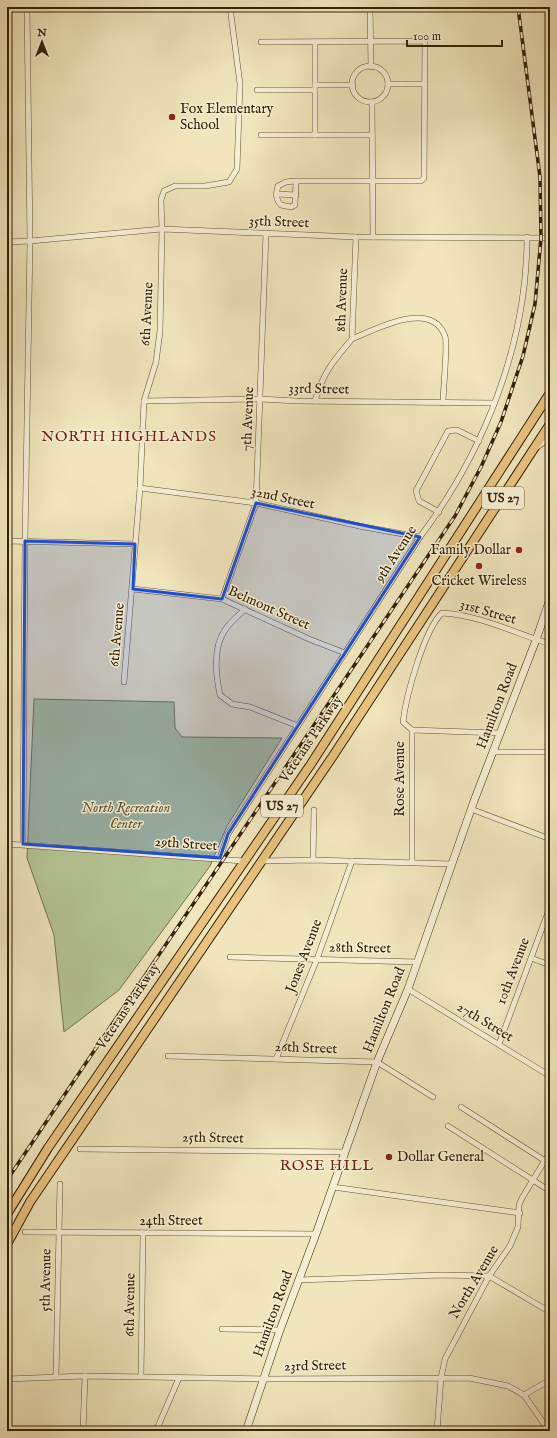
<svg xmlns="http://www.w3.org/2000/svg" width="557" height="1438" viewBox="0 0 557 1438" font-family="'IM FELL English',serif">
	<rect width="100%" height="100%" fill="#f0e5bc"/>
	<filter id="stains"><feTurbulence type="fractalNoise" baseFrequency=".005" numOctaves="4"/><feColorMatrix values="0 0 0 0 .2 0 0 0 0 .09 0 0 0 0 .02 0 0 0 .5 -.17"/></filter>
	<radialGradient id="worn" r=".72"><stop offset=".6" stop-color="#630" stop-opacity="0"/><stop offset="1" stop-color="#630" stop-opacity=".3"/></radialGradient>
	<path fill="#b5c594" stroke="#75734c" d="M34,699l140,3 1,26 7,9 100,1 -55,88 -17,40 -91,124 -55,42 -10,-97 -27,-77z"/>
	<g fill="none" stroke-linecap="round" stroke-linejoin="round">
		<g stroke="#645232" stroke-width="6">
			<g id="street">
				<path d="M370,7l1,60"/>
				<path d="M261,42l164,-1 -1,137 -3,3h-127l-8,1 -8,4c-2,7 -3,13 3,19l10,2 4,-2 1,-23"/>
				<circle cx="370" cy="84" r="18"/>
				<path d="M388,84h37"/>
				<path d="M315,85h38"/>
				<path d="M257,90h58v-48"/>
				<path d="M315,90v45"/>
				<path d="M372,102l1,135"/>
				<path d="M261,135h111"/>
				<path d="M277,194l19,1"/>
				<path d="M7,242l23,-1 132,-12 194,8 194,1"/>
				<path d="M352,339c24,-10 79,-40 93,-3 3,7 -2,55 -2,67"/>
				<path d="M144,401l116,-2 37,2 197,2"/>
				<path d="M315,401c8,-28 18,-40 37,-62l4,-102"/>
				<path d="M140,488l116,15 108,24 56,10"/>
				<path d="M439,512l-20,-11 -3,-10 32,-60 9,-1 22,11"/>
				<path d="M7,541l128,3"/>
				<path d="M133,589l89,10 87,40 36,14"/>
				<path d="M222,599l34,-96 10,-270"/>
				<path d="M245,609c-7,7 -15,13 -20,21 -12,17 -9,46 -5,65l12,9 18,3 48,19"/>
				<path d="M124,682l16,-194 4,-87 12,-39 4,-31 2,-102 -1,-29 3,-9 11,-5h30l24,-4 8,-13 3,-85 -10,-77"/>
				<path d="M412,730l87,3"/>
				<path d="M493,752h57"/>
				<path d="M471,809l79,30"/>
				<path d="M7,844l237,17"/>
				<path d="M23,844l2,-303 5,-300 -3,-234"/>
				<path d="M220,858l8,-24 192,-297c64,-85 107,-193 107,-300"/>
				<path d="M313,860l1,-50"/>
				<path d="M262,861l51,-1 139,4"/>
				<path d="M412,862v-132l-9,-8c3,-26 21,-92 39,-109 37,2 73,20 108,31"/>
				<path d="M230,957l188,5"/>
				<path d="M531,958l19,7"/>
				<path d="M408,989l142,87"/>
				<path d="M499,1044l51,-137"/>
				<path d="M168,1056l209,6 56,35"/>
				<path d="M276,1059l41,-100 35,-98"/>
				<path d="M461,1107l89,57"/>
				<path d="M448,1126l102,65"/>
				<path d="M80,1149l265,3"/>
				<path d="M333,1187l187,26"/>
				<path d="M25,1232l291,2"/>
				<path d="M299,1280l142,-5 48,1 61,36"/>
				<path d="M222,1329l58,1"/>
				<path d="M141,1376l2,-143"/>
				<path d="M56,1377l4,-193"/>
				<path d="M7,1379l78,-3 179,3 205,-1 39,8 16,9 25,36"/>
				<path d="M524,1395l26,-15"/>
				<path d="M83,1431l2,-55"/>
				<path d="M156,1431l23,-53"/>
				<path d="M437,1431l4,-53 4,-19 44,-83 21,-30 8,-19 1,-22 3,-7 28,-46"/>
			</g>
		</g>
		<g stroke="#352104" stroke-width="8">
			<g id="secondary">
				<path d="M537,446l7,-5 6,-2"/>
				<path d="M246,1431l34,-101 36,-96 61,-172 31,-73 66,-188 62,-161 14,-41"/>
			</g>
		</g>
		<g stroke="#352104" stroke-width="10">
			<g id="primary">
				<path d="M7,1214l41,-66 263,-384 239,-371"/>
				<path d="M7,1244l23,-42 303,-446 217,-332"/>
			</g>
		</g>
		<use href="#street" stroke="#f5eed3" stroke-width="5"/>
		<use href="#secondary" stroke="#f5eed3" stroke-width="7"/>
		<use href="#primary" stroke="#e8c27e" stroke-width="8"/>
		<g stroke="#352104" stroke-width="3.5">
			<path id="rail" d="M7,1180l448,-664 26,-49 20,-45 22,-66 12,-52 6,-66 -1,-61 -22,-170"/>
		</g>
		<use href="#rail" stroke="#f5eed3" stroke-width="2" stroke-dasharray="6" stroke-linecap="butt"/>
	</g>
	<path fill="#1d4ed8" fill-opacity="0.2" stroke="#1d4ed8" stroke-width="3" stroke-linejoin="round" d="M256,503l164,34 -192,297 -8,24 -197,-14 2,-303 110,3 -2,45 89,10z"/>
	<g fill="#8f2418" stroke="#f5eed3" stroke-width="1.5">
		<circle cx="172" cy="117" r="4"/>
		<circle cx="519" cy="550" r="4"/>
		<circle cx="479" cy="566" r="4"/>
		<circle cx="389" cy="1157" r="4"/>
	</g>
	<g text-anchor="middle" dominant-baseline="central" stroke-width="3" stroke-linejoin="round" paint-order="stroke">
		<g fill="#f5eed3" stroke="#6f5e42" stroke-width="1">
			<rect x="482" y="487" width="42" height="22" rx="3"/>
			<rect x="261" y="795" width="42" height="22" rx="3"/>
		</g>
		<g font-size="13" font-weight="bold" fill="#352104">
			<text x="503" y="498">US 27</text>
			<text x="282" y="806">US 27</text>
		</g>
		<g font-size="14" fill="#352104" stroke="#f5eed3" text-anchor="start">
			<text x="180" y="109">Fox Elementary<tspan x="180" dy="16">School</tspan></text>
			<text x="511" y="550" text-anchor="end">Family Dollar</text>
			<text x="479" y="581" text-anchor="middle">Cricket Wireless</text>
			<text x="397" y="1157">Dollar General</text>
		</g>
		<g font-size="14" fill="#352104" stroke="#f5eed3">
			<text transform="translate(279 222) rotate(2)">35th Street</text>
			<text transform="translate(342 300) rotate(-88)">8th Avenue</text>
			<text transform="translate(147 314) rotate(-87)">6th Avenue</text>
			<text transform="translate(319 389) rotate(1)">33rd Street</text>
			<text transform="translate(248 419) rotate(-88)">7th Avenue</text>
			<text transform="translate(283 498) rotate(12)">32nd Street</text>
			<text transform="translate(396 554) rotate(-57)">9th Avenue</text>
			<text transform="translate(269 608) rotate(24)">Belmont Street</text>
			<text transform="translate(488 612) rotate(16)">31st Street</text>
			<text transform="translate(117 635) rotate(-85)">6th Avenue</text>
			<text transform="translate(497 706) rotate(-69)">Hamilton Road</text>
			<text transform="translate(311 739) rotate(-56)">Veterans Parkway</text>
			<text transform="translate(400 779) rotate(-90)">Rose Avenue</text>
			<text transform="translate(186 844) rotate(4)">29th Street</text>
			<text transform="translate(360 948) rotate(1)">28th Street</text>
			<text transform="translate(304 956) rotate(-69)">Jones Avenue</text>
			<text transform="translate(513 971) rotate(-69)">10th Avenue</text>
			<text transform="translate(128 1006) rotate(-56)">Veterans Parkway</text>
			<text transform="translate(384 1010) rotate(-68)">Hamilton Road</text>
			<text transform="translate(485 1022) rotate(31)">27th Street</text>
			<text transform="translate(306 1048) rotate(2)">26th Street</text>
			<text transform="translate(213 1138) rotate(1)">25th Street</text>
			<text x="171" y="1221">24th Street</text>
			<text transform="translate(46 1280) rotate(-89)">5th Avenue</text>
			<text transform="translate(474 1282) rotate(-59)">North Avenue</text>
			<text transform="translate(130 1305) rotate(-89)">6th Avenue</text>
			<text transform="translate(273 1314) rotate(-70)">Hamilton Road</text>
			<text transform="translate(315 1366) rotate(-1)">23rd Street</text>
		</g>
		<g font-size="14" font-style="italic" fill="#5b522f" stroke="#f5eed3">
			<text x="126" y="808">North Recreation<tspan x="126" dy="16">Center</tspan></text>
		</g>
		<g font-size="15" letter-spacing="1" fill="#7a1f14" stroke="#f5eed3">
			<text x="129" y="436">NORTH HIGHLANDS</text>
			<text x="327" y="1165">ROSE HILL</text>
		</g>
	</g>
	<rect width="557" height="1438" fill="none" stroke="#f0e5bc" stroke-width="24"/>
	<rect x="8" y="8" width="541" height="1422" fill="none" stroke="#352104" stroke-width="2"/>
	<rect x="12" y="12" width="533" height="1414" fill="none" stroke="#352104"/>
	<g transform="translate(42 42)" stroke="#f5eed3" stroke-width="3" paint-order="stroke">
	<path d="M0-3L7 15L0 10L-7 15Z" fill="#352104"/>
	<text y="-6" font-size="11" font-weight="bold" text-anchor="middle" fill="#352104">N</text>
	</g>
	<path d="M407 40v6h95v-6" fill="none" stroke="#352104" stroke-width="2"/>
	<text x="413" y="40" font-size="12" fill="#352104" stroke="#f5eed3" stroke-width="3" paint-order="stroke">100 m</text>
	<rect width="100%" height="100%" filter="url(#stains)"/>
	<rect width="100%" height="100%" fill="url(#worn)"/>
</svg>
